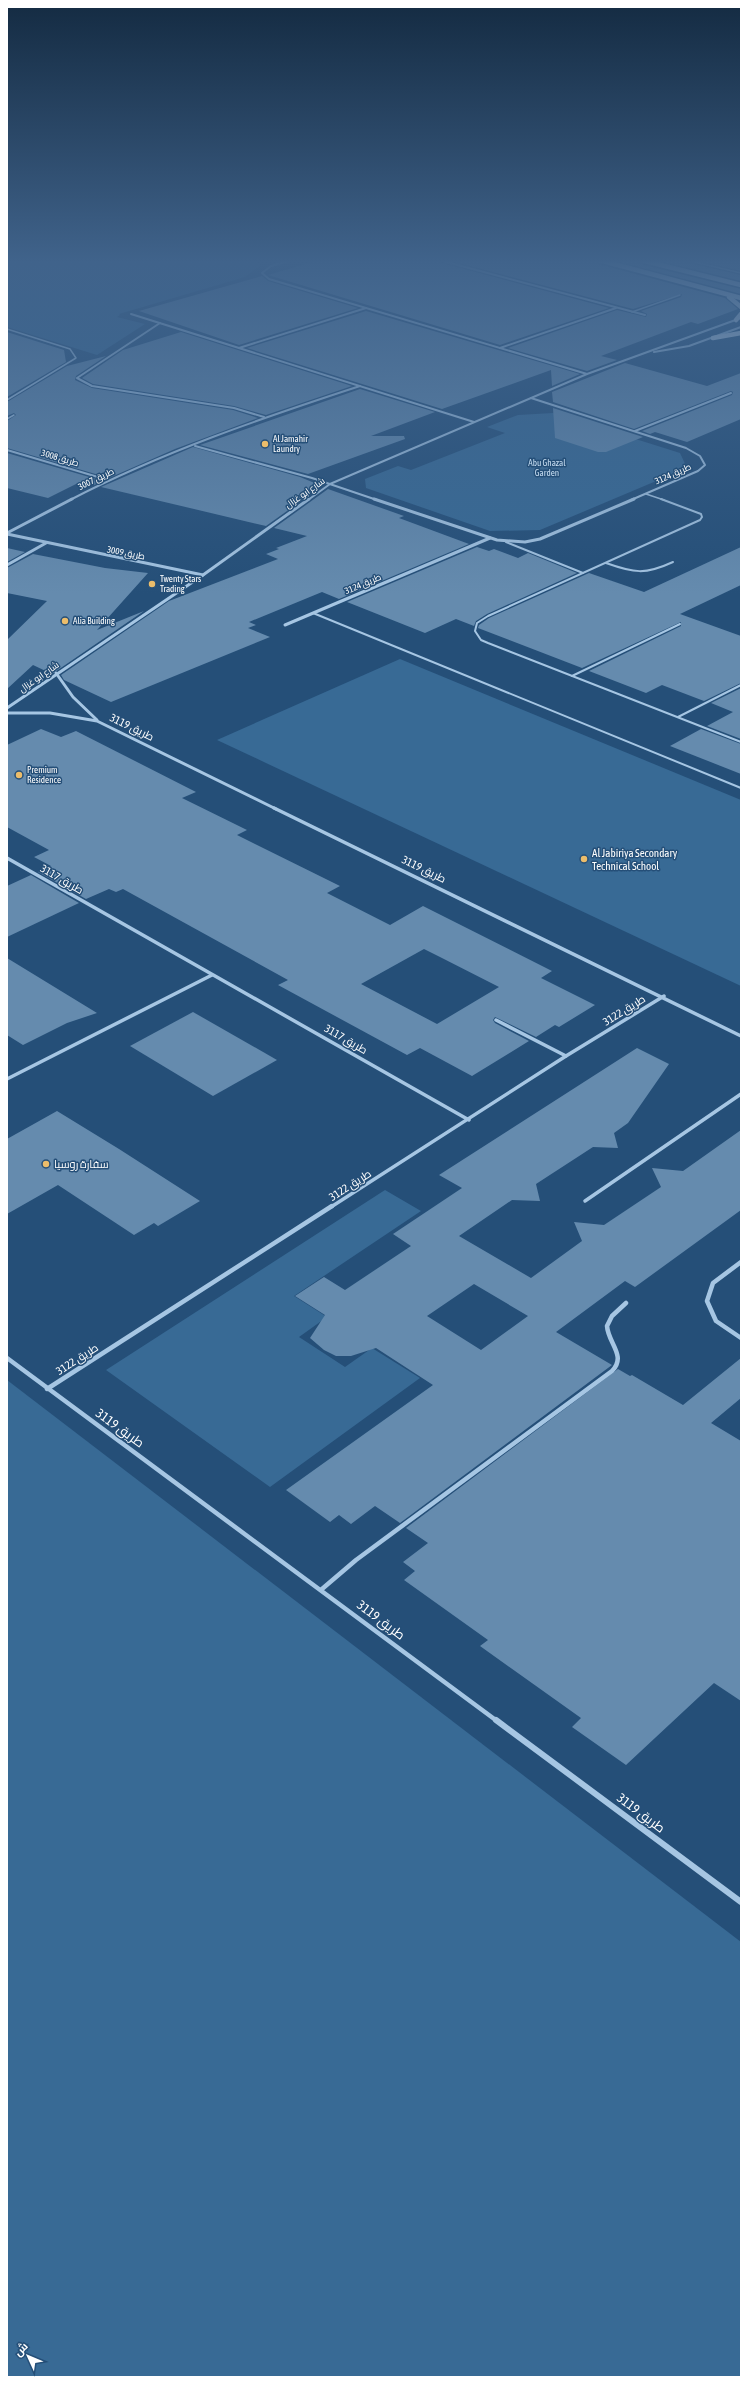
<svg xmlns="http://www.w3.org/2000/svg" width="748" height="2384" viewBox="0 0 748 2384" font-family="'Asap Condensed',Cairo,sans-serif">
	<rect width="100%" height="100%" fill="#254f78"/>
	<g fill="#386a95">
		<path d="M7,260h238l16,5 -16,12 -126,37 1,1 -3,2 28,7 -48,31 -90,-28z"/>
		<path d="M553,413l127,40 7,15 -147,62 -50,1 -124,-43 -1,-9 33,-13 13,4 94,-37 -18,-6 31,-12z"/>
		<path d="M400,659l341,141v186l-524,-246z"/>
		<path d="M385,1190l36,21 -127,85 33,21 -28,20 46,30 27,-19 48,30 -150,109 -164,-117z"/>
		<path d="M7,1380l734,562v435h-734z"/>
	</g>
	<g fill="#658bae" fill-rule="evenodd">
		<path d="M319,260h118l1,2 171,46 -109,37 -232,-70z"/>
		<path d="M448,260h147l3,4 127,34 13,11 -40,15 -7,-2 -90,34 16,4 -30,11 -79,-23 109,-38 29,7 1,-3 -6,-3 40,-14 1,-3 -49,15z"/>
		<path d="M613,260h24l3,4 101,25v5z"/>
		<path d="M656,260h28l1,2 56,13v6z"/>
		<path d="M695,260h46v11z"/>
		<path d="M262,276l6,5 90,27 -119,37 -100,-34z"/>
		<path d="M366,311l214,63 -28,12 -1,-16 -109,39 -195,-61z"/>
		<path d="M7,332l57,18 2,12 -59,35z"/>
		<path d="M181,332l171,54 -86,29 -32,-9 -141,-22 -11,-6 41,-28z"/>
		<path d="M106,356l-30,20 -1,4 17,8 141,22 25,8 -83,31 -66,29 -102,-30v-27l9,-6 -2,-2 -7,3v-14l60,-36z"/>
		<path d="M625,363l82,23 34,-13v46l-54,23 -32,-10 -5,2 -8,-3 90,-36 1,-3 -2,-1 -97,38 -81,-27 -1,-10z"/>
		<path d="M360,389l75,23 -64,24h33l1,3 -97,35 -108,-29z"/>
		<path d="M553,408l90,29 -37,15h-8l-43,-14z"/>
		<path d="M193,447l107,30 22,9 -56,40 -165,-39z"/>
		<path d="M7,453l96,28 -9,4 -14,-3 -32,16 -41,-10z"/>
		<path d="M328,489l76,27 -5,2 70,26 -130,55 -17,-7 -73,30 7,3 -8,3 22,9 -159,65 -47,-22 -3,-5 108,-74 109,-42 -12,-5 13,-5 -3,-1 31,-12 -33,-8z"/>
		<path d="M477,547l12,4 5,-2 24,9 10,-5 49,20 -90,41 -11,7 -2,5 -18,-7 -31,14 -78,-31z"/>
		<path d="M741,547v38l-61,29 61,22v47l-37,18 -42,-16 -16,8 -57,-22 92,-45v-4l-99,46 -104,-40 1,-3 10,-7 100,-45 55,19z"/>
		<path d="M7,548l18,4 -18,10z"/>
		<path d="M33,554l72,14 43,5 -51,57 47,-19 -92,63 -19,-9 -26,24v-49l40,-39 -40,-8v-25z"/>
		<path d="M741,688v51l-34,-13 26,-14 -22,-9z"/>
		<path d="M41,729l20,8 15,-6 120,61 -14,6 65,32 -10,5 103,51 -13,7 63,32 33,-19 129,65 -11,7 54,27 -36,22 -4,-2 -19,12 -41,-20 -2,3 2,3 34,18 -57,35 -52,-28 -13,7 -129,-70 10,-5 -165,-91 -7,3 -7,-3 -23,10 -48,-27 13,-6 -17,-9 15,-7 -42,-23v-82zM424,949l16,8 59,30 -62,37 -76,-40z"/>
		<path d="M701,729l40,15v30l-71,-28z"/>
		<path d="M31,875l48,28 -72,34v-51z"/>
		<path d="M7,958l90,55 -30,10 -44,22 -16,-10z"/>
		<path d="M193,1012l84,48 -64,36 -83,-50z"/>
		<path d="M637,1048l32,16 -41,59 -14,10 4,15 -25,-1 -57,37 4,17 -28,-1 -53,36 72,42 51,-37 -8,-19 30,3 57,-38 -9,-19 31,3 58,-41v80l-106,77 -10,-6 -69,51 56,33 -212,158 -25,-17 -24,18 -12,-9 -9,7 -44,-32 147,-105 -57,-37 -25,8h-15l-12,-6 -14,-12 15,-23 -30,-19 29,-19 21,13 66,-44 -18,-12 69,-46 -23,-13zM474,1284l54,32 -47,34 -54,-34z"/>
		<path d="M57,1111l62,38 81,52 -42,25 -4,-3 -20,12 -76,-50 -51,29v-75z"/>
		<path d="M741,1358v40l-30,25 30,18v260l-27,-18 -88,82 -54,-38 9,-9 -101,-72 8,-6 -84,-60 11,-9 -12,-9 25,-19 -22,-15 212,-159 12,7 2,-1 51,30z"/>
	</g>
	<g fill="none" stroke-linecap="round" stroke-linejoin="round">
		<g stroke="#a6c6e3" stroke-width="1.5">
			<path d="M686,260l55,13"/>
			<path d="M632,312l48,-17"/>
			<path d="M7,329l63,20 6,9 -69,42"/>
			<path d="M7,419l7,-4"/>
			<path d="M646,494l18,6"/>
		</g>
		<g stroke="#a6c6e3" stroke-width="2">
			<path d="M661,499l40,15 1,3 -2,3 -212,96 -11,7 -2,8 6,9 7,3 253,99"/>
			<path d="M506,542l77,31"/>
			<path d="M606,563c28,10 39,12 67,-1"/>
			<path d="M313,613l428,175"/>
			<path d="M572,676l108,-52"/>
			<path d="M678,717l63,-32"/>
		</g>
		<g stroke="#a6c6e3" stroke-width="2">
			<path d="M292,260l-21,6 -9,7 7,6 318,95"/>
			<path d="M439,260l206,55"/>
			<path d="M131,314l343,108"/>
			<path d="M160,323l-83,55 15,8 142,22 30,9"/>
			<path d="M239,348l127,-40"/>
			<path d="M500,348l116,-40"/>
			<path d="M654,352l35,-6 52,-19"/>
			<path d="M531,398l155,50 14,8 5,9 -7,6 -67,29"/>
			<path d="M635,431l96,-38"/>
			<path d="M195,446l117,32 65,22"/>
			<path d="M7,450l101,30"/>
			<path d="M70,500c92,-48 192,-82 290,-114"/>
			<path d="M308,500l22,-16 257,-110 154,-56"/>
		</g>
		<g stroke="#a6c6e3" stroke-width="3">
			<path d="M374,499l123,41 28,2 15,-3 94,-40"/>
			<path d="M7,533l65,-34"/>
			<path d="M7,534l196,41"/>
			<path d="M7,565l39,-22"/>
			<path d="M285,625l205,-87"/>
			<path d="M56,673l17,24 24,23"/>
			<path d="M7,708l196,-133 106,-76"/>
			<path d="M7,713h43l47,8 179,88"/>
		</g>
		<g stroke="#a6c6e3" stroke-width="3.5">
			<path d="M274,808l467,228"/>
			<path d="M7,858l462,262"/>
			<path d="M496,1020l70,36"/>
			<path d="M7,1079l205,-104"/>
			<path d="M585,1201l156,-107"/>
			<path d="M331,1207l235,-151 98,-60"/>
		</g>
		<g stroke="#a6c6e3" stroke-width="4.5">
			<path d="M741,1262l-28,21 -6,18 9,20 25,17"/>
			<path d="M7,1358l490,363"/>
			<path d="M47,1389l285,-183"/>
			<path d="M322,1589l34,-29 256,-189c15,-15 -4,-28 -5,-45l5,-10 14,-13"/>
		</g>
		<path stroke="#a6c6e3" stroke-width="6" d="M496,1720l245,182"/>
		<g stroke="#cfe1f3" stroke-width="4.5">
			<path d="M599,260l142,38"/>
			<path d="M641,260l100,25"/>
			<path d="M729,297l12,10"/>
			<path d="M736,320l5,-6"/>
			<path d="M713,338l28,-5"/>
		</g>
	</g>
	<linearGradient id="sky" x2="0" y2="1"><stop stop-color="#142b42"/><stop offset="0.44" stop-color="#40638b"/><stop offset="1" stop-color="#40638b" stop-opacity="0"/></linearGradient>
	<rect width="748" height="594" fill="url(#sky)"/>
	<g fill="#ecbd6b" stroke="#254f78" stroke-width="1.5">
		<circle cx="265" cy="444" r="4"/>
		<circle cx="152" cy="584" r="4"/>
		<circle cx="65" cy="621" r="4"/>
		<circle cx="19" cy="775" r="4"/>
		<circle cx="584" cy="859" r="4"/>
		<circle cx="46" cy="1164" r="4"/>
	</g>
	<g text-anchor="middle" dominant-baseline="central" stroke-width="3" stroke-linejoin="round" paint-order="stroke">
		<g font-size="9" fill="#fff" stroke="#254f78" text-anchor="start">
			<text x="273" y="439">Al Jamahir<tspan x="273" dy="10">Laundry</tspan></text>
			<text x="160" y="579">Twenty Stars<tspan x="160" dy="10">Trading</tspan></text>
			<text x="73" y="621">Alia Building</text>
			<text x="27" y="770">Premium<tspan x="27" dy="10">Residence</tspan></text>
		</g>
		<g font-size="9" fill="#fff" stroke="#254f78">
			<text transform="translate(60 458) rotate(16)">طريق 3008</text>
			<text transform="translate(673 474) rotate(-24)">طريق 3124</text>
			<text transform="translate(96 479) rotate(-26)">طريق 3007</text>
			<text transform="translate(305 493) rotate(-35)">شارع ابو غزال</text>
			<text transform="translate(126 553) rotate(11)">طريق 3009</text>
			<text transform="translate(363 584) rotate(-23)">طريق 3124</text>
			<text transform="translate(39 677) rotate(-35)">شارع ابو غزال</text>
		</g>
		<g font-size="9" fill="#c9dff3" stroke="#254f78">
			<text x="547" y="463">Abu Ghazal<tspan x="547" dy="10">Garden</tspan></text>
		</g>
		<g font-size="11" fill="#fff" stroke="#254f78">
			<text transform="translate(132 727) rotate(26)">طريق 3119</text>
			<text transform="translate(424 869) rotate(26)">طريق 3119</text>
			<text transform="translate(62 879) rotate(30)">طريق 3117</text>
			<text transform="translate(624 1010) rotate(-32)">طريق 3122</text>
			<text transform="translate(346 1039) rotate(30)">طريق 3117</text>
			<text transform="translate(350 1185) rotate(-33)">طريق 3122</text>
			<text transform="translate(77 1359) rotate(-33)">طريق 3122</text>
		</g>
		<g font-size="11" fill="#fff" stroke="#254f78" text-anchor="start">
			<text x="592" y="853">Al Jabiriya Secondary<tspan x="592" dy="13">Technical School</tspan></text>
			<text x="54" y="1164">سفارة روسيا</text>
		</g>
		<g font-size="13" fill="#fff" stroke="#254f78">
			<text transform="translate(120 1428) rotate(36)">طريق 3119</text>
			<text transform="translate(381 1620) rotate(37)">طريق 3119</text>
			<text transform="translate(641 1813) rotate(37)">طريق 3119</text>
		</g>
	</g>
	<rect width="748" height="2384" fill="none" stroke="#ffffff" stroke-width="16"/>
	<g transform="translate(28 2356) rotate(314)" stroke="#254f78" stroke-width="3" paint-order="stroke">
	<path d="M0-3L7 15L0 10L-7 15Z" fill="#ffffff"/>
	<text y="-6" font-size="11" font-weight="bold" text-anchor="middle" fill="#ffffff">ش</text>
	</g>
</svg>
